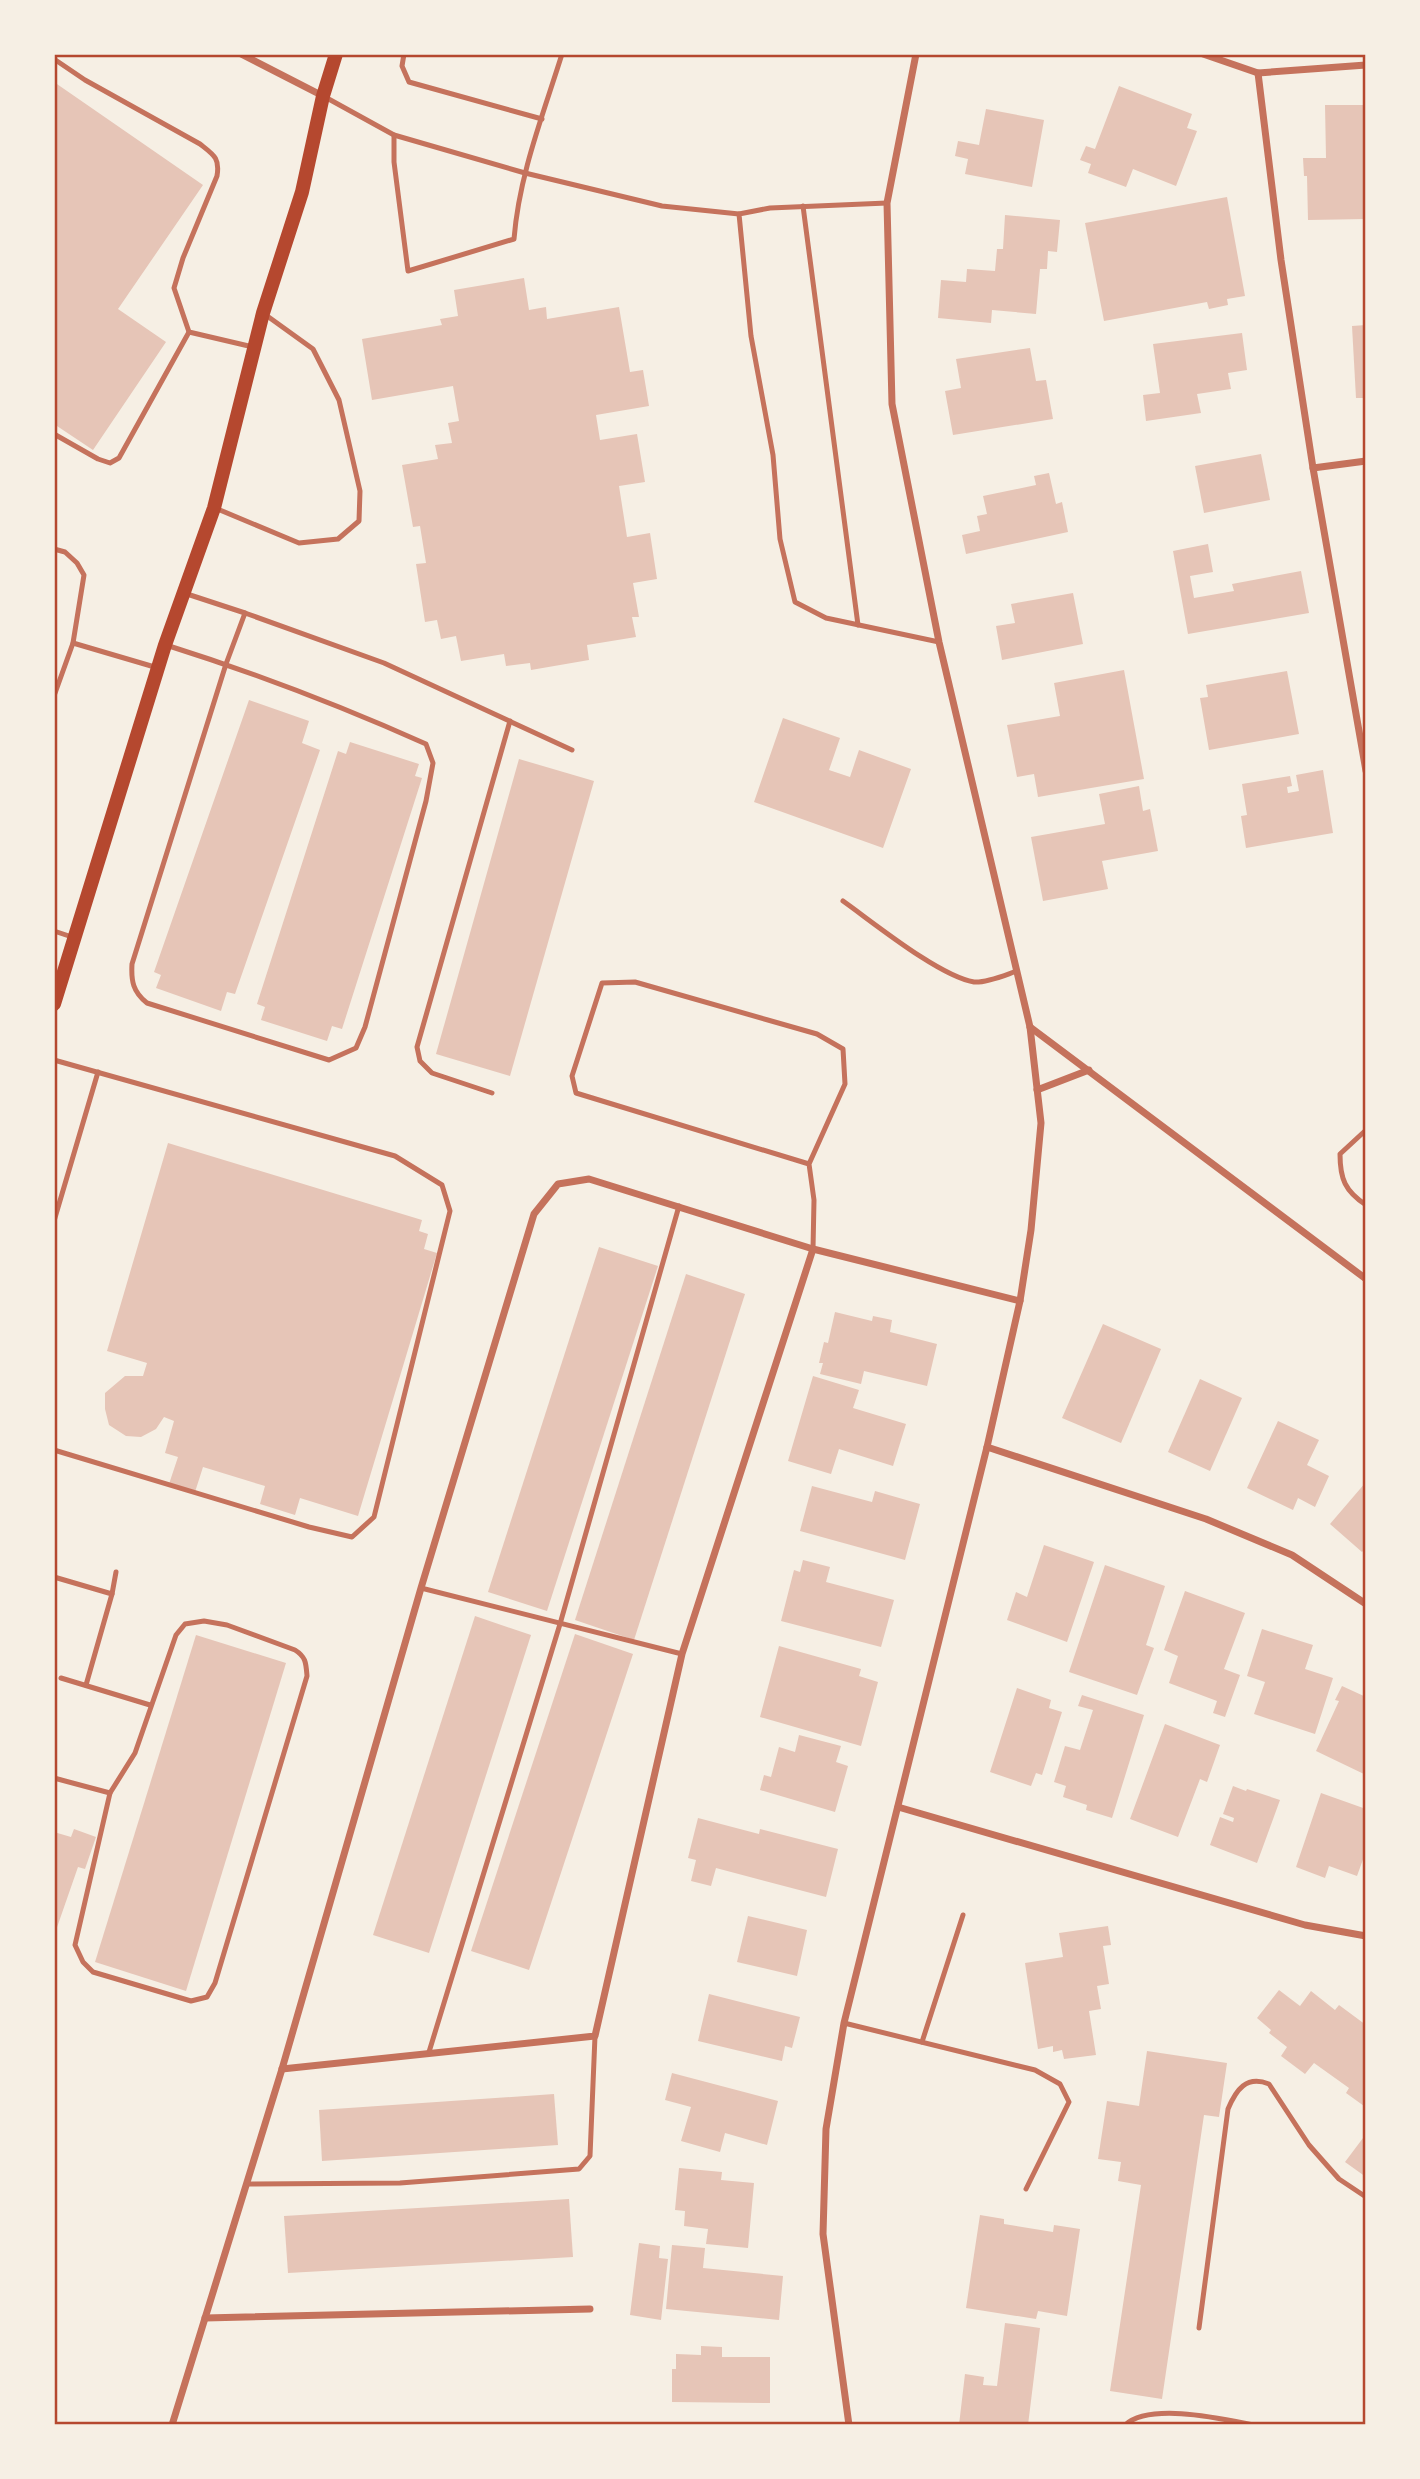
<svg xmlns="http://www.w3.org/2000/svg" width="1420" height="2479" viewBox="0 0 1420 2479" font-family="'Exo 2',sans-serif">
	<rect width="100%" height="100%" fill="#f6efe4"/>
	<g fill="#e6c5b7">
		<path d="M54,82l149,103 -85,124 48,33 -73,108 -39,-26z"/>
		<path d="M1119,86l73,28 -5,14 10,3 -21,55 -43,-17 -7,18 -38,-14 3,-9 -11,-4 6,-14 9,3z"/>
		<path d="M1325,105h41v114l-58,1 -1,-44h-3l-1,-18h23z"/>
		<path d="M986,109l58,11 -12,67 -67,-13 3,-15 -13,-3 3,-15 21,4z"/>
		<path d="M1227,197l18,99 -18,3 1,6 -19,4 -2,-7 -103,19 -19,-98z"/>
		<path d="M1005,215l55,5 -3,32 -9,-1 -1,18h-7l-4,45 -44,-4 -1,13 -53,-5 3,-38 25,2 1,-13 28,2 2,-22h6z"/>
		<path d="M524,278l5,32 17,-3 1,12 72,-12 11,65 13,-2 6,36 -53,9 4,25 37,-6 8,48 -26,4 8,51 23,-4 7,46 -24,4 6,34h-7l4,20 -49,8 2,15 -58,10 -1,-7 -24,3 -2,-12 -43,7 -5,-25 -15,3 -4,-19 -12,2 -9,-58 10,-1 -6,-37 -7,1 -11,-62 36,-6 -3,-14 17,-2 -4,-20 11,-2 -6,-35 -81,14 -10,-61 80,-14 -2,-6 18,-3 -4,-26z"/>
		<path d="M1366,325v73h-10l-4,-72z"/>
		<path d="M1242,333l5,37 -19,3 3,16 -34,5 4,19 -55,8 -3,-26 17,-2 -7,-49z"/>
		<path d="M1030,348l6,33 10,-1 7,39 -100,16 -8,-44 16,-3 -5,-29z"/>
		<path d="M1261,454l9,46 -66,13 -9,-47z"/>
		<path d="M1049,473l7,31 6,-2 6,30 -102,22 -4,-19 18,-4 -3,-15 10,-2 -4,-18 53,-11 -2,-9z"/>
		<path d="M1208,544l5,28 -23,4 4,22 40,-7 -2,-7 69,-13 8,42 -121,21 -15,-83z"/>
		<path d="M1073,593l10,51 -81,16 -6,-34 19,-3 -4,-19z"/>
		<path d="M1124,670l20,109 -106,18 -4,-23 -17,3 -10,-52 53,-9 -6,-33z"/>
		<path d="M1287,671l12,63 -90,16 -9,-52 8,-1 -2,-12z"/>
		<path d="M249,700l60,21 -7,22 18,7 -85,244 -8,-2 -6,19 -65,-23 5,-13 -7,-3z"/>
		<path d="M783,718l57,20 -11,32 21,7 9,-27 52,19 -28,79 -129,-46z"/>
		<path d="M350,742l69,22 -4,12 7,2 -80,251 -10,-3 -5,15 -66,-21 4,-13 -8,-3 81,-253 8,3z"/>
		<path d="M519,759l75,22 -84,295 -74,-22z"/>
		<path d="M1323,770l10,63 -87,15 -5,-32 6,-1 -5,-31 48,-8 2,10 -5,1 1,6 11,-2 -3,-16z"/>
		<path d="M1139,786l4,25 7,-2 8,42 -56,10 6,28 -65,12 -12,-64 74,-13 -6,-30z"/>
		<path d="M168,1143l254,77 -3,11 9,3 -4,15 13,4 -79,263 -58,-18 -5,17 -35,-11 5,-18 -62,-19 -8,25 -26,-8 9,-27 -13,-4 9,-32 -10,-4 -8,12 -15,8 -15,-1 -17,-11 -4,-16v-16l20,-17h18l4,-13 -40,-12z"/>
		<path d="M599,1247l59,19 -111,345 -59,-19z"/>
		<path d="M686,1274l59,20 -111,346 -59,-20z"/>
		<path d="M835,1312l37,9 1,-5 19,4 -2,12 47,12 -10,42 -63,-15 -3,13 -41,-10 3,-11h-4l5,-21 4,1z"/>
		<path d="M1103,1324l58,25 -40,94 -59,-25z"/>
		<path d="M813,1376l46,14 -6,18 53,16 -13,42 -54,-17 -8,25 -43,-13z"/>
		<path d="M1200,1379l42,19 -32,73 -42,-19z"/>
		<path d="M1278,1421l41,19 -12,25 22,11 -14,31 -17,-9 -5,12 -46,-22z"/>
		<path d="M1366,1482v66l-4,4 -32,-28z"/>
		<path d="M812,1486l60,16 3,-11 45,13 -15,56 -105,-29z"/>
		<path d="M1044,1545l50,17 -27,80 -60,-22 9,-28 11,5z"/>
		<path d="M803,1560l27,7 -4,15 68,18 -13,47 -100,-26 13,-51 6,2z"/>
		<path d="M1105,1565l60,21 -19,59 8,3 -17,47 -68,-23z"/>
		<path d="M1185,1591l60,22 -21,56 16,6 -15,42 -12,-4 4,-12 -48,-18 9,-27 -14,-6z"/>
		<path d="M475,1616l56,19 -102,318 -56,-18z"/>
		<path d="M1262,1629l51,16 -8,24 28,9 -18,56 -61,-20 11,-32 -18,-6z"/>
		<path d="M575,1634l58,20 -104,316 -58,-19z"/>
		<path d="M196,1635l90,28 -100,328 -91,-29z"/>
		<path d="M779,1646l82,23 -2,7 19,6 -17,64 -101,-29z"/>
		<path d="M1342,1686l24,11v78l-50,-24 23,-50 -4,-1z"/>
		<path d="M1017,1688l34,12 -2,8 13,4 -20,63 -6,-2 -5,13 -41,-14z"/>
		<path d="M1082,1695l62,20 -32,103 -26,-8 1,-5 -24,-8 3,-11 -12,-4 11,-36 15,4 13,-40 -15,-4z"/>
		<path d="M1165,1724l55,21 -13,37 -7,-3 -22,58 -48,-18z"/>
		<path d="M799,1735l42,11 -5,16 12,4 -13,46 -75,-22 4,-15 7,2 8,-30 16,5z"/>
		<path d="M1233,1786l13,5 1,-2 33,11 -23,63 -47,-18 10,-28 13,5 1,-4 -11,-4z"/>
		<path d="M1321,1793l45,16v42l-9,25 -28,-10 -4,12 -29,-11z"/>
		<path d="M698,1818l61,16 1,-5 78,20 -12,48 -110,-29 -5,18 -20,-5 5,-21 -8,-2z"/>
		<path d="M74,1829l22,8 -11,32 -7,-2 -24,69v-104l17,5z"/>
		<path d="M748,1916l59,14 -10,46 -60,-14z"/>
		<path d="M1108,1926l3,19 -8,1 6,38 -12,2 4,23 -12,2 7,44 -32,4 -2,-9 -9,2v-6l-15,3 -13,-86 38,-6 -4,-24z"/>
		<path d="M1279,1990l21,16 11,-15 24,19 4,-5 27,20v78l-2,3 -18,-13 3,-5 -35,-25 -9,11 -24,-18 6,-9 -18,-14 2,-3 -14,-12z"/>
		<path d="M709,1994l91,23 -8,31 -7,-2 -3,15 -84,-20z"/>
		<path d="M1147,2051l80,12 -8,54 -15,-2 -42,284 -52,-8 31,-206 -23,-4 3,-19 -23,-3 9,-58 32,5z"/>
		<path d="M672,2073l106,28 -11,44 -42,-12 -5,19 -39,-11 10,-34 -26,-7z"/>
		<path d="M554,2094l4,51 -236,16 -3,-51z"/>
		<path d="M1366,2134v43l-21,-15z"/>
		<path d="M679,2168l43,4 -1,8 33,3 -6,65 -42,-4 2,-15 -24,-3 1,-15 -10,-1z"/>
		<path d="M569,2199l4,58 -285,16 -4,-57z"/>
		<path d="M980,2215l24,4v5l49,8 1,-7 26,4 -13,87 -29,-5 -2,8 -70,-11z"/>
		<path d="M639,2243l21,3 -1,12 9,1 -7,61 -31,-5z"/>
		<path d="M672,2245l33,3 -2,20 80,8 -4,44 -113,-11z"/>
		<path d="M1005,2323l35,5 -12,97h-69l6,-51 19,3 -1,8 14,1z"/>
		<path d="M701,2346l21,1v10h48v46l-98,-1v-33h4v-15l25,1z"/>
	</g>
	<g fill="none" stroke-linecap="round" stroke-linejoin="round">
		<g stroke="#c5725c" stroke-width="5">
			<path d="M404,54l-2,12 7,16 133,37"/>
			<path d="M54,59l31,21 115,64c14,11 20,14 17,32l-34,82 -9,30 15,44 64,15"/>
			<path d="M325,97l69,38 131,38 137,33 77,8"/>
			<path d="M394,135v27l14,109 106,-32c5,-64 29,-124 48,-185"/>
			<path d="M887,203l-117,5 -31,6 12,122 22,119 7,84 15,63 31,16 113,24"/>
			<path d="M803,206l55,419"/>
			<path d="M54,434l44,25 12,4 9,-5 70,-126"/>
			<path d="M215,508l84,35 39,-4 21,-18 1,-30 -21,-91 -26,-51 -50,-36"/>
			<path d="M54,549l11,3 12,11 7,12 -11,68 -19,53"/>
			<path d="M184,593l61,20"/>
			<path d="M73,643l85,25"/>
			<path d="M166,645c89,28 175,61 260,99l7,19 -7,38 -61,226 -9,21 -27,12 -182,-57c-14,-11 -16,-22 -15,-39l94,-300 19,-51 139,50 188,87"/>
			<path d="M843,901c31,22 96,75 131,81 13,1 31,-7 43,-11"/>
			<path d="M54,931l18,6"/>
			<path d="M54,1060l341,96 47,29 8,26 -76,306 -22,20 -43,-10 -255,-77"/>
			<path d="M492,1093l-60,-20 -12,-12 -3,-14 93,-326"/>
			<path d="M1366,1130l-26,24c0,25 5,37 26,51"/>
			<path d="M809,1164l36,-80 -2,-35 -26,-15 -182,-52 -33,1 -30,93 4,17 233,71 5,36 -1,49"/>
			<path d="M54,1221l44,-149"/>
			<path d="M54,1577l58,17"/>
			<path d="M421,1588l261,66"/>
			<path d="M204,1621l23,4 68,25c11,7 11,13 12,26l-92,307 -8,14 -16,4 -98,-29 -10,-10 -8,-17 35,-152 25,-40 41,-118 9,-11z"/>
			<path d="M61,1678l89,27"/>
			<path d="M86,1685l26,-91 4,-22"/>
			<path d="M54,1778l56,15"/>
			<path d="M844,2023l191,47 25,14 9,18 -43,87"/>
			<path d="M922,2042l41,-127"/>
			<path d="M429,2052l131,-428 119,-418"/>
			<path d="M247,2184l153,-1 179,-14 11,-13 5,-120"/>
			<path d="M1199,2328l29,-219c8,-19 18,-34 41,-25l40,61 30,34 27,18"/>
			<path d="M1125,2425c25,-23 98,-6 129,0"/>
		</g>
		<g stroke="#c5725c" stroke-width="7">
			<path d="M241,54l82,42"/>
			<path d="M1203,54l55,19 108,-8"/>
			<path d="M1258,73l23,187 32,208 53,303"/>
			<path d="M1313,468l53,-7"/>
			<path d="M1030,1027l336,252"/>
			<path d="M1037,1090l52,-20"/>
			<path d="M987,1447l219,72 86,36 74,49"/>
			<path d="M898,1807l407,118 61,11"/>
			<path d="M282,2069l313,-33 87,-382 131,-405"/>
			<path d="M205,2318l385,-9"/>
			<path d="M172,2425l110,-356 139,-481 113,-374 24,-30 31,-5 224,70 207,52"/>
			<path d="M849,2425l-26,-191 3,-105 18,-106 143,-576 33,-146 11,-71 10,-107 -11,-96 -91,-385 -47,-238 -5,-201 29,-149"/>
		</g>
		<path stroke="#b5482f" stroke-width="14" d="M54,1004l111,-359 49,-137 49,-195 39,-121 21,-96 13,-42"/>
	</g>
	<rect width="1420" height="2479" fill="none" stroke="#f6efe4" stroke-width="112"/>
	<rect x="56" y="56" width="1308" height="2367" fill="none" stroke="#b5482f" stroke-width="2.5"/>
</svg>
